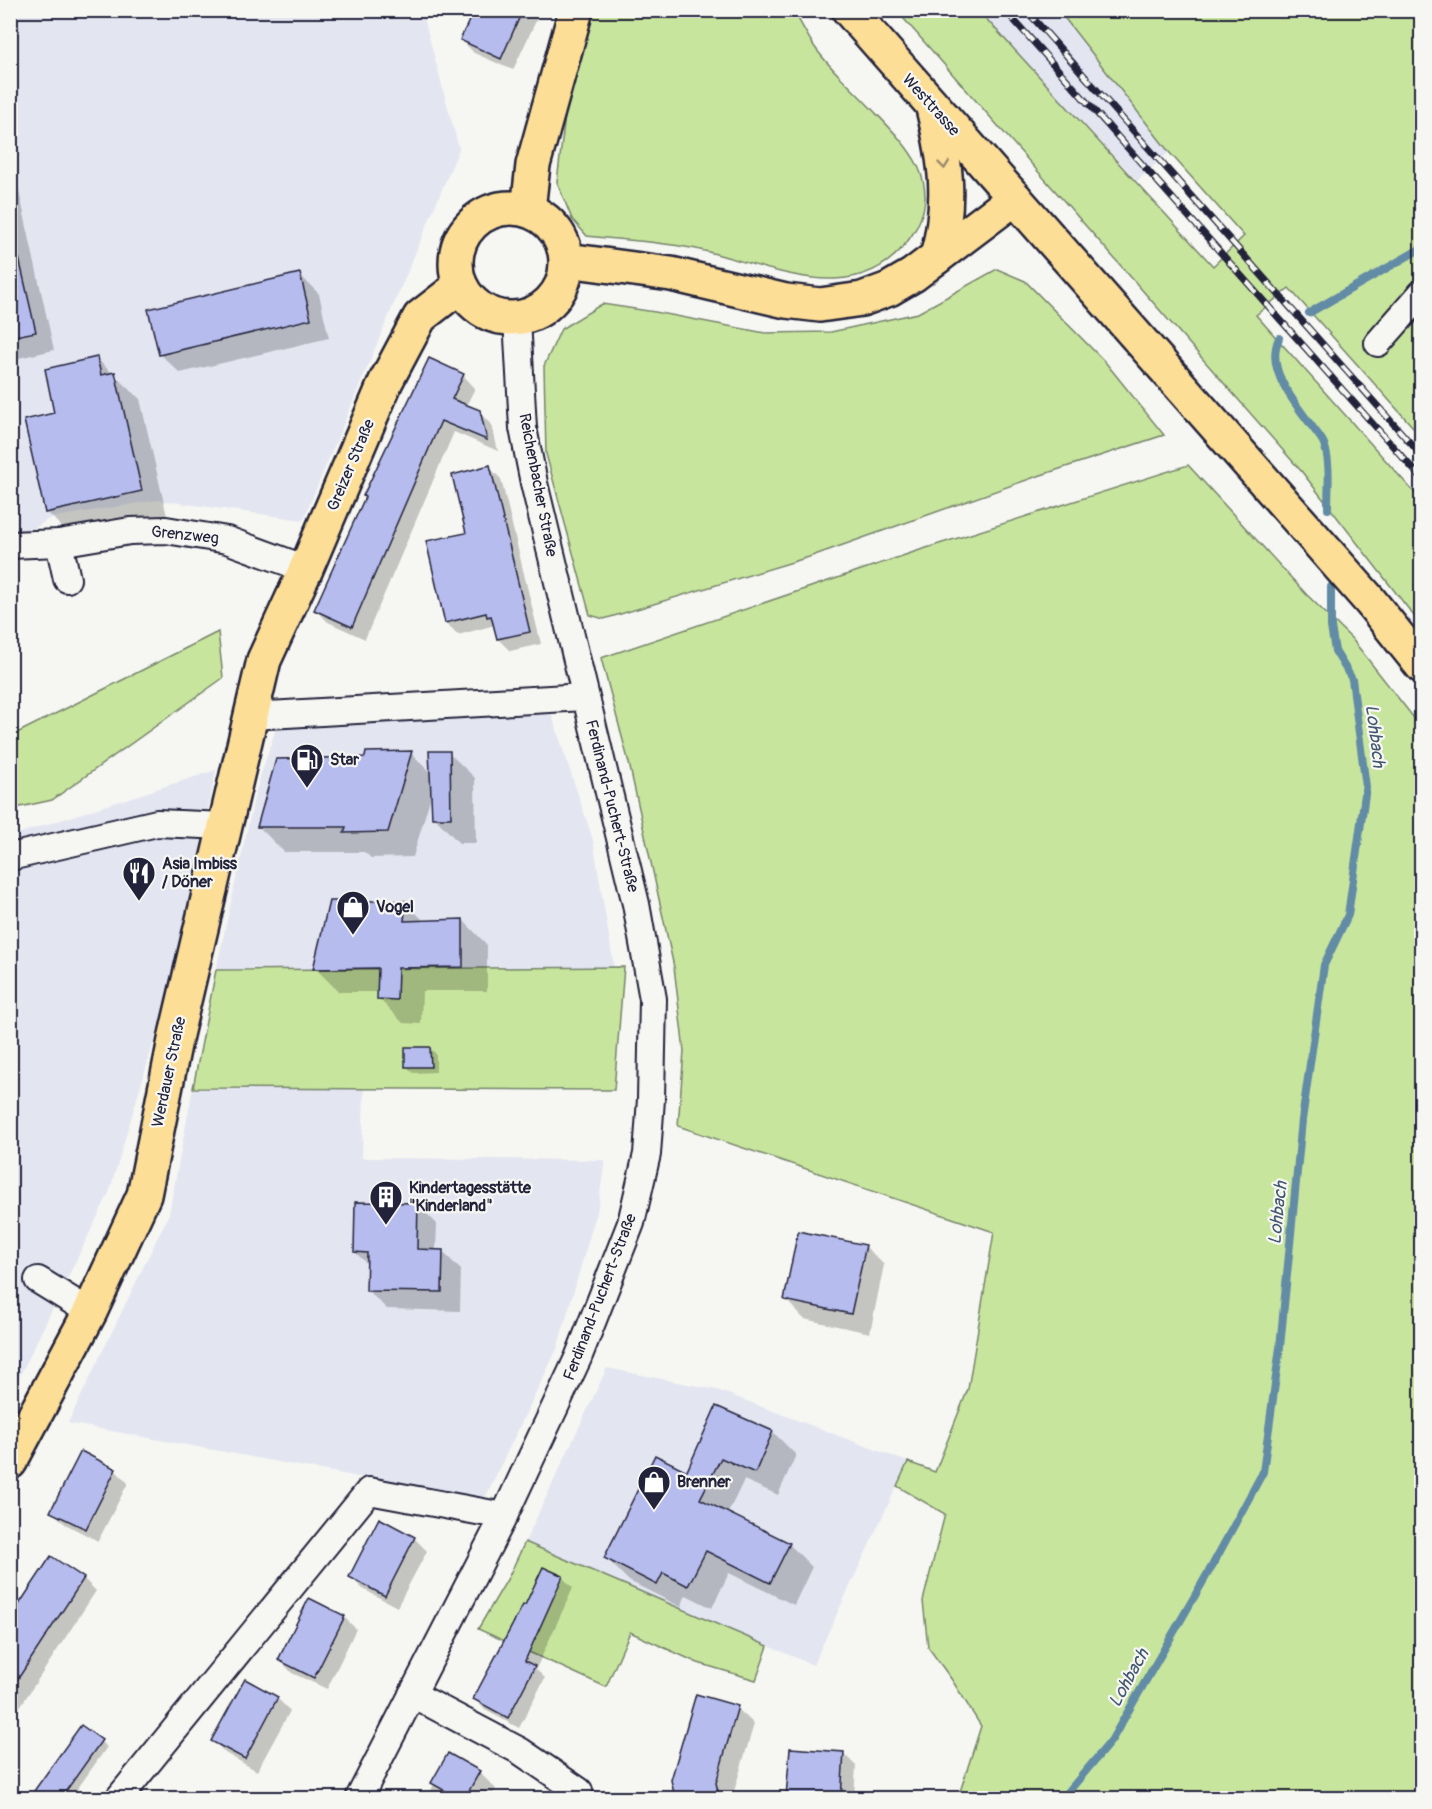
<svg xmlns="http://www.w3.org/2000/svg" width="1432" height="1809" viewBox="0 0 1432 1809" font-family="Pangolin,sans-serif">
	<rect width="100%" height="100%" fill="#f6f6f2"/>
	<filter id="ink" filterUnits="userSpaceOnUse"><feTurbulence type="fractalNoise" baseFrequency=".0167" numOctaves="2"/><feDisplacementMap in="SourceGraphic" scale="12" xChannelSelector="R" yChannelSelector="G"/><feConvolveMatrix kernelMatrix="1 2 1 2 8 2 1 2 1" color-interpolation-filters="sRGB"/></filter>
	<g filter="url(#ink)">
		<g fill="#e3e5f1">
			<path d="M11,11h411l37,138 -156,371 -145,-20 -108,18 -39,26z"/>
			<path d="M979,11h80l110,141 -32,29z"/>
			<path d="M551,713l42,127 21,127 -398,3 40,-180 20,-62z"/>
			<path d="M216,770l-41,200 -66,223 -98,201v-558z"/>
			<path d="M193,1088l171,1 -2,69 243,2 -7,47 -41,142 -73,151 -416,-77 101,-209z"/>
			<path d="M607,1368l110,22 191,72 -95,203 -288,-123z"/>
		</g>
		<g fill="#c8e59d" stroke="#75846c" stroke-width="1.5">
			<path d="M590,11h204c6,11 13,24 20,35 15,22 37,41 55,60 17,18 38,38 49,60 11,25 9,46 -6,69 -54,82 -148,27 -221,13 -34,-7 -70,-8 -104,-12l-15,-17 -15,-37 9,-74z"/>
			<path d="M897,11h82l234,255 31,-30 -75,-84 -110,-141h362v425l-132,-148 -33,27 165,185v125l-119,-153z"/>
			<path d="M997,269l28,12 81,82 58,72 -129,42 -226,80 -205,62 -14,-4 -44,-161 -2,-88 17,-37 41,-25 53,8 110,21 66,-1 87,-19z"/>
			<path d="M1188,465l118,129 46,45 69,88v1071h-463l23,-72 -29,-46 -24,-33 -5,-46 22,-87 -48,-28 11,-24 27,10 33,-83 26,-157 -316,-106 6,-75 -10,-84 -45,-204 -28,-105 316,-107z"/>
			<path d="M218,632l5,46 -171,122 -41,9v-73z"/>
			<path d="M624,967l-10,123 -421,-2 23,-118z"/>
			<path d="M525,1542l243,104 -12,34 -58,-17 -68,-31 -24,55 -128,-58 30,-51z"/>
		</g>
		<g fill="#0003">
			<path d="M475,10h66l-28,60 -39,-17 -12,-13z"/>
			<path d="M10,165l4,3 40,182 -44,10z"/>
			<path d="M299,274l20,20 10,44 -149,35 -20,-19z"/>
			<path d="M97,359l43,40 27,117 -95,22 -25,-26 9,-98z"/>
			<path d="M463,375l12,13 -9,18 13,6 13,13 6,26 -44,-19 -89,207 -37,-17 -12,-12z"/>
			<path d="M489,467l12,12 40,165 -31,7 -12,-12 -3,-14 -37,10 -12,-12 22,-89z"/>
			<path d="M411,753l21,21 17,-21 26,25 1,65h-17l-25,-26 -2,-25 -19,65 -42,1 -7,-6h-80l-25,-25 107,-68z"/>
			<path d="M405,902l19,19 39,-1 24,25v46h-65l-1,33 -18,-1 -24,-24v-7h-40l-24,-24z"/>
			<path d="M430,1048l6,6v18l-23,1 -6,-6z"/>
			<path d="M418,1205l19,19 -1,27h6l19,19 -1,41 -73,-2 -20,-19 1,-25 -13,-13z"/>
			<path d="M865,1246l19,19 -14,68 -66,-14 -19,-20z"/>
			<path d="M717,1408l56,24 23,23 -18,40 -34,-15 -16,33 61,31 23,23 -18,38 -65,-32 -17,35 -26,-13 -5,12 -52,-26 -23,-23 82,-85z"/>
			<path d="M115,1470l13,13 -30,58 -33,-17 -13,-13z"/>
			<path d="M414,1538l13,13 -30,56 -34,-18 -13,-12z"/>
			<path d="M51,1558l33,21 12,12 -86,131v-102z"/>
			<path d="M562,1577l11,11 -37,81 9,9 -26,50 -34,-18 -10,-11 50,-92z"/>
			<path d="M344,1617l12,12 -29,60 -35,-16 -12,-13z"/>
			<path d="M245,1681l32,17 13,13 -33,60 -32,-18 -12,-13z"/>
			<path d="M737,1708l17,16 -22,74h-83l-1,-2 27,-5z"/>
			<path d="M81,1727l26,20 -36,51h-41z"/>
			<path d="M843,1753l13,13 -2,32h-64l-2,-1z"/>
			<path d="M479,1772l17,17 -5,9h-63l6,-14z"/>
			<path d="M154,1791l8,7h-14z"/>
		</g>
		<g fill="none" stroke-linecap="round" stroke-linejoin="round">
			<g stroke="#628ba6" stroke-width="8">
				<path d="M1309,313l111,-64 2,-4"/>
				<path d="M1279,338c-14,31 14,62 32,87 4,6 10,12 13,19 7,19 4,45 4,65"/>
				<path d="M1063,1798l48,-57 101,-175 51,-94 17,-125 22,-227 22,-155 24,-50 18,-128 -14,-108 -17,-28 -4,-24v-40"/>
			</g>
		</g>
		<g fill="#b6bdee" stroke="#22223b" stroke-width="1.5">
			<path d="M474,10h33l13,6 -19,43 -41,-19z"/>
			<path d="M19,258l17,74 -26,5v-78z"/>
			<path d="M300,273l11,46 -152,36 -11,-46z"/>
			<path d="M97,357l4,18 14,-3 27,119 -97,22 -21,-93 30,-7 -9,-44z"/>
			<path d="M429,358l35,16 -12,25 28,11 7,30 -46,-19 -89,206 -38,-17 51,-113 -2,-1z"/>
			<path d="M490,465l40,167 -33,7 -6,-23 -4,1 -1,-4 -41,10 -19,-82 40,-8 -14,-58z"/>
			<path d="M412,751l-24,81 -44,1 2,-6h-89l19,-68 89,-2 1,-5z"/>
			<path d="M429,751h21l1,67h-19z"/>
			<path d="M329,901h77l-2,20 59,-2v48l-65,1 -1,32 -20,-1 1,-31 -65,1z"/>
			<path d="M405,1047h25l1,20h-26z"/>
			<path d="M355,1202l63,1 -1,46 26,1 -1,42 -76,-1 1,-38 -13,-1z"/>
			<path d="M798,1231l68,14 -15,69 -67,-14z"/>
			<path d="M716,1406l57,25 -18,42 -34,-15 -21,41 90,44 -20,40 -64,-32 -18,35 -25,-13 -6,12 -53,-27 51,-103 32,16z"/>
			<path d="M81,1451l35,18 -30,60 -36,-17z"/>
			<path d="M379,1518l36,19 -30,59 -36,-19z"/>
			<path d="M51,1556l33,22 -74,113v-73z"/>
			<path d="M543,1567l20,9 -38,85 10,5 -27,52 -35,-19 50,-94h2z"/>
			<path d="M309,1598l36,18 -31,62 -36,-18z"/>
			<path d="M245,1679l33,18 -33,62 -34,-18z"/>
			<path d="M696,1694l42,12 -22,77 2,8 -12,3 1,4h-32l-4,-18z"/>
			<path d="M81,1725l21,15 -41,58h-32z"/>
			<path d="M790,1748l54,4 -3,46 -55,-1z"/>
			<path d="M448,1753l32,18 -15,27h-7l-27,-15z"/>
		</g>
		<g fill="none" stroke-linecap="round" stroke-linejoin="round">
			<g stroke="#22223b" stroke-width="30">
				<g id="minor">
					<path d="M1378,343l44,-50"/>
					<path d="M59,543l8,36"/>
					<path d="M10,545l49,-2 71,-12 36,-1 61,10 79,29"/>
					<path d="M251,716l334,-19"/>
					<path d="M10,857l147,-34 68,3"/>
					<path d="M38,1280l52,32"/>
					<path d="M412,1694l108,57 59,40"/>
					<path d="M119,1798l250,-307 135,25"/>
					<path d="M359,1798l145,-282 74,-158 53,-135 16,-69 4,-55 2,-100 -17,-95 -102,-421 -11,-55 -6,-109"/>
				</g>
			</g>
			<g stroke="#22223b" stroke-width="38">
				<g id="major">
					<path d="M849,10l521,591 52,65"/>
					<path d="M933,108c13,54 19,93 4,149"/>
					<circle cx="511" cy="263" r="55"/>
					<path d="M528,210l5,-45 43,-155"/>
					<path d="M567,260l104,14 115,27 34,4 42,-6 27,-10 24,-14 102,-77"/>
					<path d="M10,1462l80,-150 54,-117 32,-160 88,-375 42,-91 80,-188 34,-64 40,-31"/>
				</g>
			</g>
			<use href="#minor" stroke="#f6f6f2" stroke-width="26"/>
			<use href="#major" stroke="#fdde96" stroke-width="33"/>
			<g stroke="#22223b" stroke-width="7">
				<g id="rail">
					<path d="M1005,10l417,469"/>
					<path d="M1026,10l396,446"/>
				</g>
			</g>
			<use href="#rail" stroke="#f6f6f2" stroke-width="4.5" stroke-dasharray="14" stroke-linecap="butt"/>
		</g>
		<defs><path id="oneway-chevron" d="M-2-3.5L2.5 0L-2 3.5" fill="none" stroke-width="1.6" stroke-linecap="round" stroke-linejoin="round" transform="scale(1.5)"/></defs>
		<use stroke="#9a896d" href="#oneway-chevron" transform="translate(944 165) rotate(84)"/>
	</g>
	<defs>
		<g id="fuel-pin" transform="scale(1.725)"><path d="M0 17L-7.5 6A9.5 9.5 0 1 1 7.5 6Z" fill="#22223b" stroke="#f6f6f2"/><path d="M-5.5-6h7V0h2V4h1.3V-2.5L3-4.5l.8-.8L6-3V5H2.5V1h-1V6h-7ZM-4.2-4.7v3.2H.2V-4.7Z" fill="#fff"/></g>
		<g id="restaurant-pin" transform="scale(1.725)"><path d="M0 17L-7.5 6A9.5 9.5 0 1 1 7.5 6Z" fill="#22223b" stroke="#f6f6f2"/><path d="M-5-6h1v4h1v-4h1v4h1v-4h1v5L-1.5 .5V6h-2V.5L-5-1ZM5-6V6H3V1.5H1.5Q1.5-4 5-6Z" fill="#fff"/></g>
		<g id="shop-pin" transform="scale(1.725)"><path d="M0 17L-7.5 6A9.5 9.5 0 1 1 7.5 6Z" fill="#22223b" stroke="#f6f6f2"/><path d="M-5-2.5h2.3a2.7 3.5 0 0 1 5.4 0H5L5.5 6h-11ZM-1.5-2.5h3a1.5 2.3 0 0 0-3 0Z" fill="#fff"/></g>
		<g id="building-pin" transform="scale(1.725)"><path d="M0 17L-7.5 6A9.5 9.5 0 1 1 7.5 6Z" fill="#22223b" stroke="#f6f6f2"/><path d="M-4-6H4V6H1V3H-1V6H-4ZM-2.5-4.3h1.7v1.8h-1.7ZM.8-4.3h1.7v1.8H.8ZM-2.5-1h1.7V.8h-1.7ZM.8-1h1.7V.8H.8Z" fill="#fff"/></g>
	</defs>
	<g fill-rule="evenodd">
		<use href="#fuel-pin" x="307" y="760"/>
		<use href="#restaurant-pin" x="139" y="873"/>
		<use href="#shop-pin" x="353" y="907"/>
		<use href="#building-pin" x="386" y="1197"/>
		<use href="#shop-pin" x="654" y="1482"/>
	</g>
	<g text-anchor="middle" dominant-baseline="central" stroke-width="4.5" stroke-linejoin="round" paint-order="stroke">
		<g font-size="16" fill="#22223b" stroke="#f6f6f2">
			<text transform="translate(931 105) rotate(48)">Westtrasse</text>
			<text transform="translate(351 465) rotate(-67)">Greizer Straße</text>
			<text transform="translate(538 485) rotate(79)">Reichenbacher Straße</text>
			<text transform="translate(185 535) rotate(6)">Grenzweg</text>
			<text transform="translate(612 806) rotate(76)">Ferdinand-Puchert-Straße</text>
			<text transform="translate(169 1072) rotate(-78)">Werdauer Straße</text>
			<text transform="translate(600 1297) rotate(-69)">Ferdinand-Puchert-Straße</text>
		</g>
		<g font-size="16" font-weight="bold" fill="#22223b" stroke="#f6f6f2" text-anchor="start">
			<text x="330" y="760">Star</text>
			<text x="162" y="864">Asia Imbiss<tspan x="162" dy="18">/ Döner</tspan></text>
			<text x="376" y="907">Vogel</text>
			<text x="409" y="1188">Kindertagesstätte<tspan x="409" dy="18">"Kinderland"</tspan></text>
			<text x="677" y="1482">Brenner</text>
		</g>
		<g font-size="18" font-style="italic" fill="#425771" stroke="#f6f6f2">
			<text transform="translate(1375 736) rotate(83)">Lohbach</text>
			<text transform="translate(1278 1213) rotate(-84)">Lohbach</text>
			<text transform="translate(1129 1678) rotate(-61)">Lohbach</text>
		</g>
	</g>
	<rect width="1432" height="1809" fill="none" stroke="#f6f6f2" stroke-width="36"/>
	<rect x="18" y="18" width="1396" height="1773" fill="none" stroke="#22223b" stroke-width="2" filter="url(#ink)"/>
</svg>
